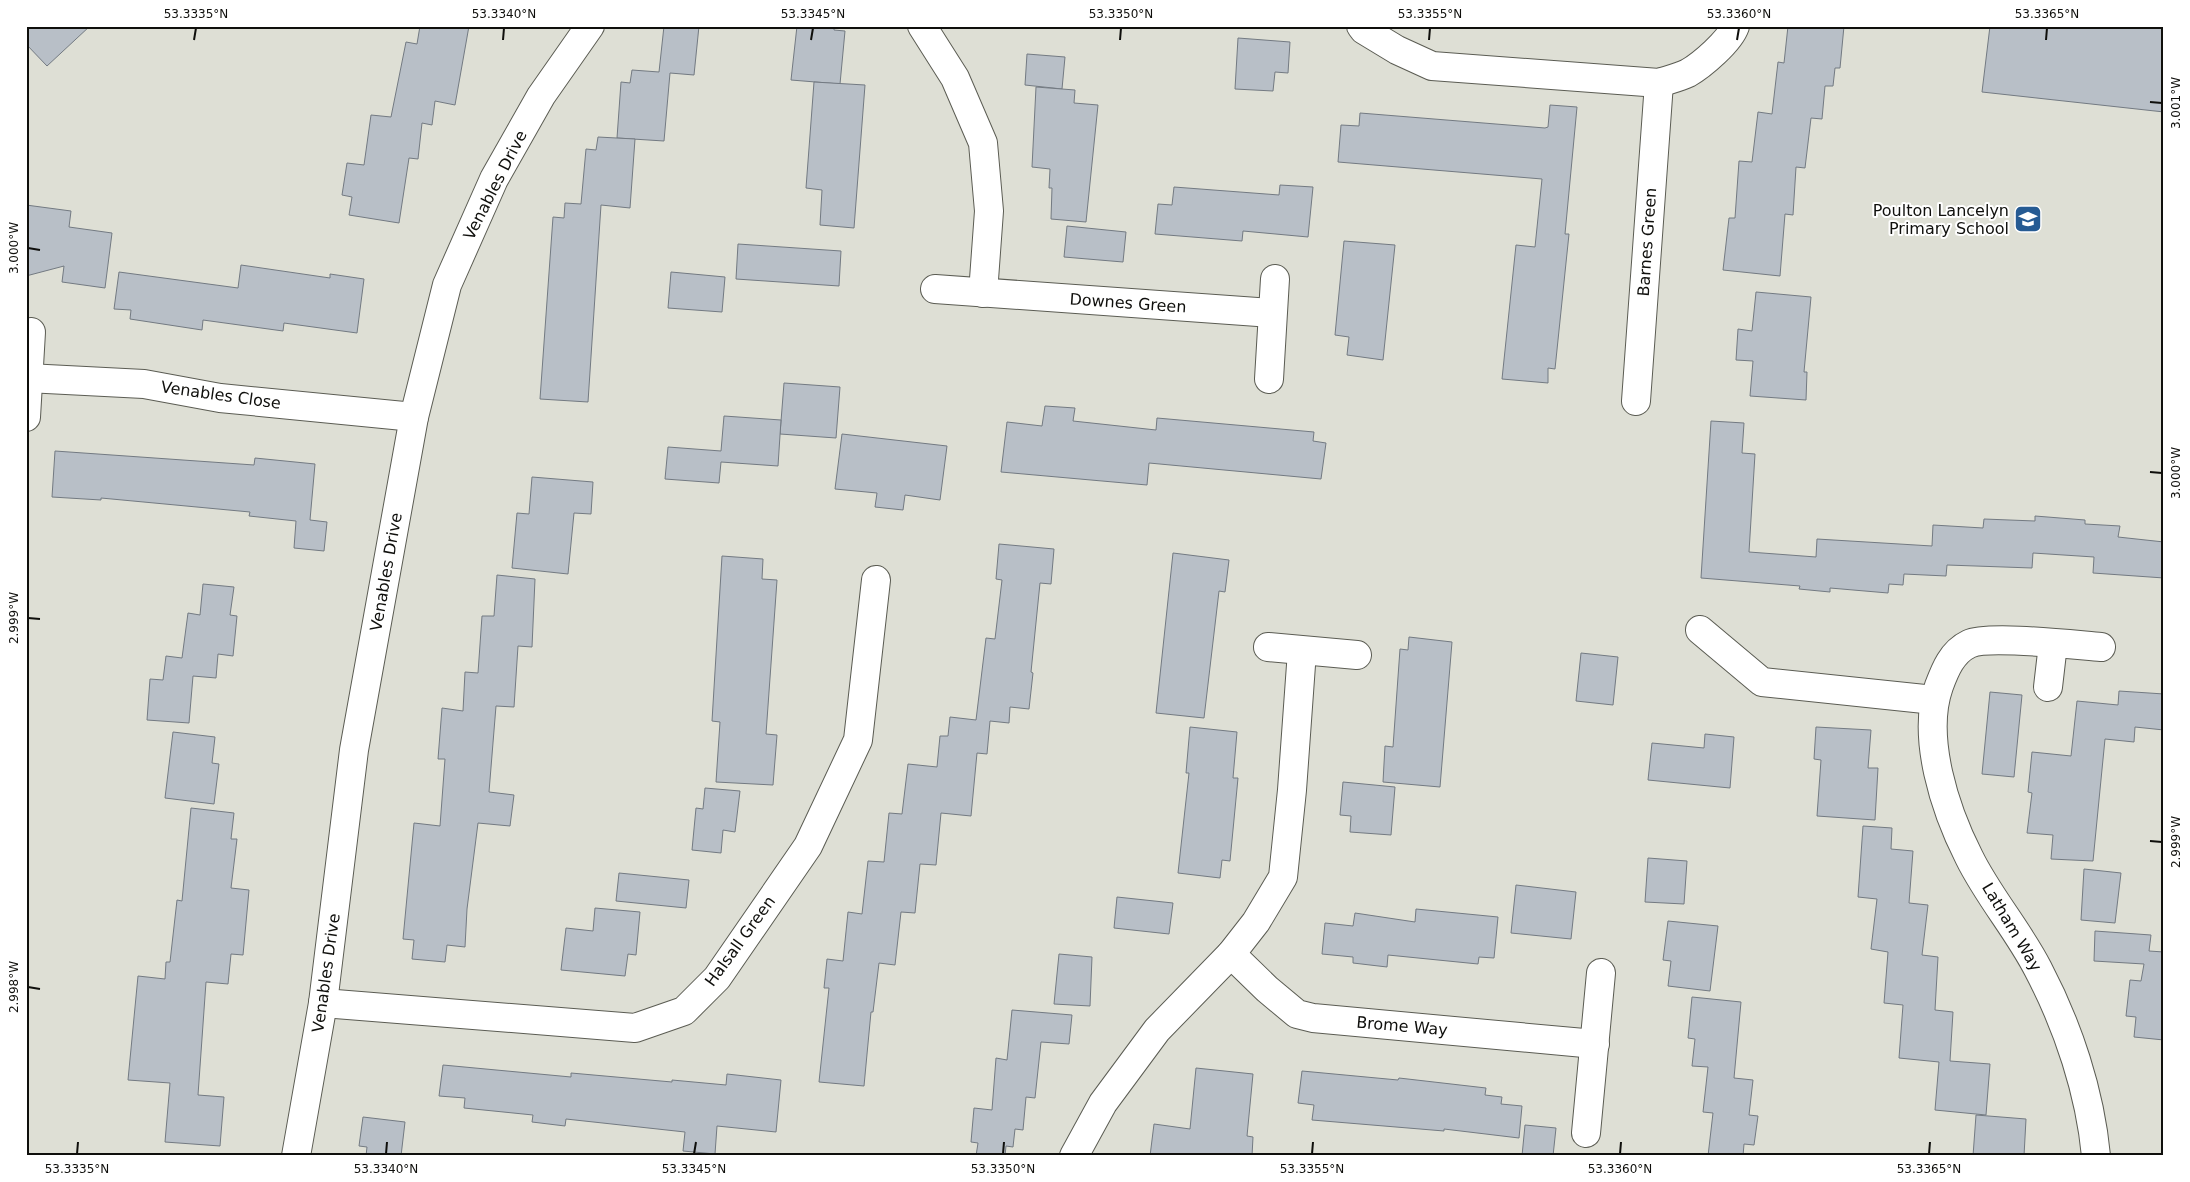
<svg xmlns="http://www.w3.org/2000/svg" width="2190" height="1182" viewBox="0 0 2190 1182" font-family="'DejaVu Sans',sans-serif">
	<rect width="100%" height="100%" fill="#dedfd5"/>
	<g fill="#b8bfc7" stroke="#737a82">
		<path d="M26,26h64l-43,40 -21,-22z"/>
		<path d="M420,26h49l-14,79 -20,-4 -3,24 -10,-2 -4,36 -9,-1 -10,65 -50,-8 3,-18 -10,-2 5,-32 17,2 7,-50 20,2 15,-75 11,2z"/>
		<path d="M664,26h35l-5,49 -24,-2 -6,68 -47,-3 4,-56 9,1 2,-13 27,2z"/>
		<path d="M797,26h37v4l11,1 -5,53 -49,-4z"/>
		<path d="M1788,26h56l-4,42h-5l-2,18h-8l-3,33 -11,-1 -6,50 -9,-1 -3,48 -8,-1 -5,62 -57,-6 6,-52h6l4,-57 13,1 6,-50 14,2 6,-52 6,1z"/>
		<path d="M1990,26h174v86l-182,-20z"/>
		<path d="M1238,38l52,4 -2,31 -13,-1 -2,19 -38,-2z"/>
		<path d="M1027,54l38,3 -3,32 -37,-4z"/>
		<path d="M814,82l51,3 -11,143 -34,-3 2,-35 -16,-2z"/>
		<path d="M1036,87l39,3 -1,13 24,2 -12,117 -35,-3 1,-31h-3l1,-19 -18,-2z"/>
		<path d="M1550,105l27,2 -12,127h4l-14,135 -7,-1v15l-46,-4 14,-134 19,2 7,-68 -204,-17 3,-37 18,1 1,-13 185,15 3,-1z"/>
		<path d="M598,137l37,2 -5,69 -29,-3 -13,197 -48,-3 13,-182 11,1 1,-15 16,1 5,-55 10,1z"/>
		<path d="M1280,185l33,2 -5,50 -65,-6 -1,10 -87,-7 3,-30 14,1 2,-18 105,8z"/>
		<path d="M26,205l45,6 -2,16 43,6 -7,55 -43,-6 2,-16 -38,10z"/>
		<path d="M1067,226l59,6 -3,30 -59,-5z"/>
		<path d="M1344,241l51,4 -12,115 -36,-5 2,-18 -14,-2z"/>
		<path d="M738,244l103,7 -2,35 -103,-7z"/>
		<path d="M241,265l89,13v-4l34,5 -7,54 -73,-10 -1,8 -80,-11 -1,10 -72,-11 1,-9 -17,-1 5,-37 119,16z"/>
		<path d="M671,272l54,5 -3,35 -54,-4z"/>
		<path d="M1756,292l55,5 -7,75h3l-1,28 -56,-4 3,-35 -17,-1 2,-31 14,2z"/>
		<path d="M784,383l56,4 -4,51 -56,-4z"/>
		<path d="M1045,406l30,2 -2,13 83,9 1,-12 157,14 -1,9 13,2 -5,36 -172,-16 -2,22 -146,-13 6,-50 35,4z"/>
		<path d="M724,416l57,4 -3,46 -57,-4 -2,21 -54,-4 3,-32 53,4z"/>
		<path d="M1711,421l33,2 -2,30 13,1 -6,98 67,5 1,-18 115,7 1,-21 50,3 1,-9 51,2v-5l50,4v4l35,2 -2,11 46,5v36l-71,-5 1,-16 -61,-4 -1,15 -85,-3 -1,11 -42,-2 -1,11 -14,-1 -1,9 -58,-5v4l-31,-3 1,-3 -99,-8z"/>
		<path d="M842,434l105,12 -7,54 -35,-5 -2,15 -28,-3 2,-14 -42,-4z"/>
		<path d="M55,451l199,14 1,-7 60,6 -5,56 17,2 -3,29 -30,-3 2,-27 -47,-5 1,-4 -149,-14v2l-49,-3z"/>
		<path d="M532,477l61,5 -2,32 -17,-1 -6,61 -56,-6 5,-55 12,1z"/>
		<path d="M999,544l55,5 -3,35 -11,-1 -9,89 2,1 -4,36 -19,-2 -1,16 -19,-2 -3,33 -10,-1 -6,63 -30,-3 -5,52 -16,-1 -5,49 -14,-1 -6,53 -16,-2 -6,49h-2l-7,74 -45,-4 10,-94h-5l3,-29 16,2 5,-49 14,2 6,-53 16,1 5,-49 13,1 6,-50 29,3 3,-31h8l2,-19 26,3 10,-82 9,1 7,-59 -6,-1z"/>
		<path d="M1173,553l56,7 -4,32 -6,-1 -15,127 -48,-5z"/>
		<path d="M722,556l41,3 -1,20 15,1 -11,154 11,1 -4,50 -57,-3 4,-60 -8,-1z"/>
		<path d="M497,575l38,4 -3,68 -14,-1 -4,61 -18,-1 -7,86 25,3 -4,31 -32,-3 -11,86 -2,38 -18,-2 -2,17 -33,-3 2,-19 -11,-1 11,-116 26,3 5,-67h-7l4,-51 21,3 2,-39 13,1 4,-57h12z"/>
		<path d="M203,584l31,3 -4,28 7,1 -4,40 -15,-2 -2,24 -23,-2 -4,47 -42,-3 3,-41 13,1 3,-24 16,2 6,-45 12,2z"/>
		<path d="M1409,637l43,5 -12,145 -57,-5 2,-36 8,1 7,-98 8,1z"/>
		<path d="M1581,653l37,4 -5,48 -37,-4z"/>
		<path d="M2119,691l45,3v36l-29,-3 -1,15 -29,-3 -12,122 -42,-2 2,-24 -26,-2 5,-40 -4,-1 4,-40 39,4 6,-55 41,4z"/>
		<path d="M1990,692l32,3 -8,82 -32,-3z"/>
		<path d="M1190,727l47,5 -4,46h5l-8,83 -8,-1 -2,18 -42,-5 11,-100h-3z"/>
		<path d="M1816,727l55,3 -3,38h10l-3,52 -58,-4 4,-56 -7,-1z"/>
		<path d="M173,732l42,5 -3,26 7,1 -5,40 -49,-6z"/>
		<path d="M1705,734l29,3 -4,51 -82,-8 4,-37 52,5z"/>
		<path d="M1343,782l52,5 -4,48 -41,-3 1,-16 -11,-1z"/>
		<path d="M705,788l35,3 -5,41 -12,-2 -2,23 -29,-3 4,-42 7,1z"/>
		<path d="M191,808l43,5 -3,26h6l-6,49 18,2 -6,65 -12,-1 -3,30 -22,-2 -8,113 26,2 -4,49 -55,-4 5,-59 -42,-3 10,-104 27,3 1,-17h4l7,-62 5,1z"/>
		<path d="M1863,826l29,2 -1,21 22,2 -4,52 19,2 -6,50 16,2 -3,53 18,2 -3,49 40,3 -4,51 -51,-5 4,-48 -40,-4 4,-53 -19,-2 4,-51 -17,-3 6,-50 -19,-2z"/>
		<path d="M1648,858l39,3 -3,43 -39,-2z"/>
		<path d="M2084,869l37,4 -6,50 -34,-3z"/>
		<path d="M619,873l70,7 -3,28 -70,-7z"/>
		<path d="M1516,885l60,7 -5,47 -60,-6z"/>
		<path d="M1117,897l56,6 -4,31 -55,-6z"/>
		<path d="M595,908l45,4 -4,43 -8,-1 -3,22 -64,-6 5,-42 27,3z"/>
		<path d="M1416,909l82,8 -4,41 -15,-1 -1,7 -90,-9 -1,12 -34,-4v-6l-31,-3 3,-31 28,3 2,-13 60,9z"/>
		<path d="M1668,921l50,5 -8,65 -42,-5 3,-25 -8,-1z"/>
		<path d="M2095,931l56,4 -2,16 15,1v88l-30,-3 2,-20 -10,-1 4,-36 11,1 3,-17 -50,-3z"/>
		<path d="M1059,954l33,3 -2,49 -36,-2z"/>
		<path d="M1692,997l49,5 -7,76 19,2 -4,35 9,1 -4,29 -10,-1 -1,12h-35l5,-43 -10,-1 5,-45 -16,-1 3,-27 -7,-1z"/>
		<path d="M1012,1010l60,5 -3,29 -28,-2 -6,56 -9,-1 -3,33 -8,-1 -2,18 -7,-1 -1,10h-29l2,-13 -7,-1 3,-34 18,2 4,-52 11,2z"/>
		<path d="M443,1065l128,12v-4l101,9v-2l54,5 1,-11 54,6 -5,52 -59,-6 -2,28 -32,-3 2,-19 -119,-13 -1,7 -33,-4 1,-7 -69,-7 1,-10 -26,-2z"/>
		<path d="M1196,1068l57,6 -6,62 6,1 -1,19h-102l4,-32 36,5z"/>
		<path d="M1302,1071l96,9 1,-2 87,10 -1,7 17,2 -1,7 21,2 -3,32 -75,-9v2l-132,-11 2,-15 -16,-2z"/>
		<path d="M1976,1115l50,4 -2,37h-51z"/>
		<path d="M363,1117l42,5 -4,34h-35l1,-9 -8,-1z"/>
		<path d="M1525,1125l31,3 -3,28h-31z"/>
	</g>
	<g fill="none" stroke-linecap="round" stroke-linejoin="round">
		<g stroke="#5b5c53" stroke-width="30">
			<g id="street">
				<path d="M922,26l33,52 28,65 6,68 -6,82"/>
				<path d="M1361,26l3,4 33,20 35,16 227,17c9,-3 21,-6 29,-10 14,-8 42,-32 47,-47"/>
				<path d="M935,289l337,24"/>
				<path d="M27,378l117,6 76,14 194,19"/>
				<path d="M1269,379l6,-100"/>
				<path d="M1636,401l23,-318"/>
				<path d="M26,417l5,-85"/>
				<path d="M1700,630l62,52 172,18"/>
				<path d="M1268,647l89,8"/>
				<path d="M2048,687l5,-43"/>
				<path d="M1231,954l36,35 30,25 16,4 282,26"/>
				<path d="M323,1003l312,25 49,-17 33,-33 91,-132 50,-106 18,-160"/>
				<path d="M1586,1133l15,-160"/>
				<path d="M296,1156l27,-153 31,-253 60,-333 33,-132 47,-106 47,-83 49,-70"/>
				<path d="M1074,1156l29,-53 54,-73 74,-76 25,-32 27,-45 9,-87 10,-139"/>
				<path d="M2096,1156c-6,-64 -28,-130 -58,-187 -20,-39 -50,-73 -69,-112 -24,-47 -48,-120 -30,-171 6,-16 13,-34 30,-42 19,-9 106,1 132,3"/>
			</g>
		</g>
		<use href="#street" stroke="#fff" stroke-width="28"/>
	</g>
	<path fill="none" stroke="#0f0f0c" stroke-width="2" d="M194,40l2,-12M503,40l1,-12M811,40l2,-12M1120,40l1,-12M1429,40l1,-12M1737,40l2,-12M2046,40l1,-12M2150,102l12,1M28,248l12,2M2150,472l12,1M28,618l12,1M2150,841l12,1M28,987l12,2M77,1154l1,-12M386,1154l1,-12M694,1154l2,-12M1003,1154l1,-12M1312,1154l1,-12M1620,1154l1,-12M1929,1154l1,-12"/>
	<defs>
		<g id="school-square" transform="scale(1.4375)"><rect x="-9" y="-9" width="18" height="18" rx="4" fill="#265b93" stroke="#fff"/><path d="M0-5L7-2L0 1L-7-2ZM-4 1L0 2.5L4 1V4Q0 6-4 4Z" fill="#fff"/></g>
	</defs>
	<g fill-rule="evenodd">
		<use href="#school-square" x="2028" y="219"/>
	</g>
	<g text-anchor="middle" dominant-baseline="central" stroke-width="4" stroke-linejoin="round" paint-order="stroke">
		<g font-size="16" fill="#0f0f0c" stroke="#fff">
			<text transform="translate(495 185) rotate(-63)">Venables Drive</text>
			<text transform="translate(1647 242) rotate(-86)">Barnes Green</text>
			<text transform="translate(1128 303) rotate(4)">Downes Green</text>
			<text transform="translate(221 395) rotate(8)">Venables Close</text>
			<text transform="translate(386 572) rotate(-80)">Venables Drive</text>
			<text transform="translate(2012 927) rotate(59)">Latham Way</text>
			<text transform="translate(740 941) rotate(-54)">Halsall Green</text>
			<text transform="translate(326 973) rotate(-82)">Venables Drive</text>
			<text transform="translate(1402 1026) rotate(5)">Brome Way</text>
		</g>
		<g font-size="16" fill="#0f0f0c" stroke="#fff" text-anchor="end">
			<text x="2009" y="210">Poulton Lancelyn<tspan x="2009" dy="18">Primary School</tspan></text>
		</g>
	</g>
	<rect width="2190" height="1182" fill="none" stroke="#ffffff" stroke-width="55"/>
	<rect x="28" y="28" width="2134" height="1126" fill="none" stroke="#0f0f0c" stroke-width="2"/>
	<g font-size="12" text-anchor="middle" fill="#0f0f0c">
		<text x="196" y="18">53.3335°N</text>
		<text x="504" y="18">53.3340°N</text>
		<text x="813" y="18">53.3345°N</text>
		<text x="1121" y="18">53.3350°N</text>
		<text x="1430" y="18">53.3355°N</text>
		<text x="1739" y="18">53.3360°N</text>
		<text x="2047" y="18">53.3365°N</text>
		<text transform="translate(2176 103) rotate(-90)" y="4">3.001°W</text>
		<text transform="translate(14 248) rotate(-90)" y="4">3.000°W</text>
		<text transform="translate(2176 473) rotate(-90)" y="4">3.000°W</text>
		<text transform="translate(14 618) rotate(-90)" y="4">2.999°W</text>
		<text transform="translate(2176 842) rotate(-90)" y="4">2.999°W</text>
		<text transform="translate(14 987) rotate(-90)" y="4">2.998°W</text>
		<text x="77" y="1173">53.3335°N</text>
		<text x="386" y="1173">53.3340°N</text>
		<text x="694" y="1173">53.3345°N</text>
		<text x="1003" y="1173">53.3350°N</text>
		<text x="1312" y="1173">53.3355°N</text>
		<text x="1620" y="1173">53.3360°N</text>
		<text x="1929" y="1173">53.3365°N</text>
	</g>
</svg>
